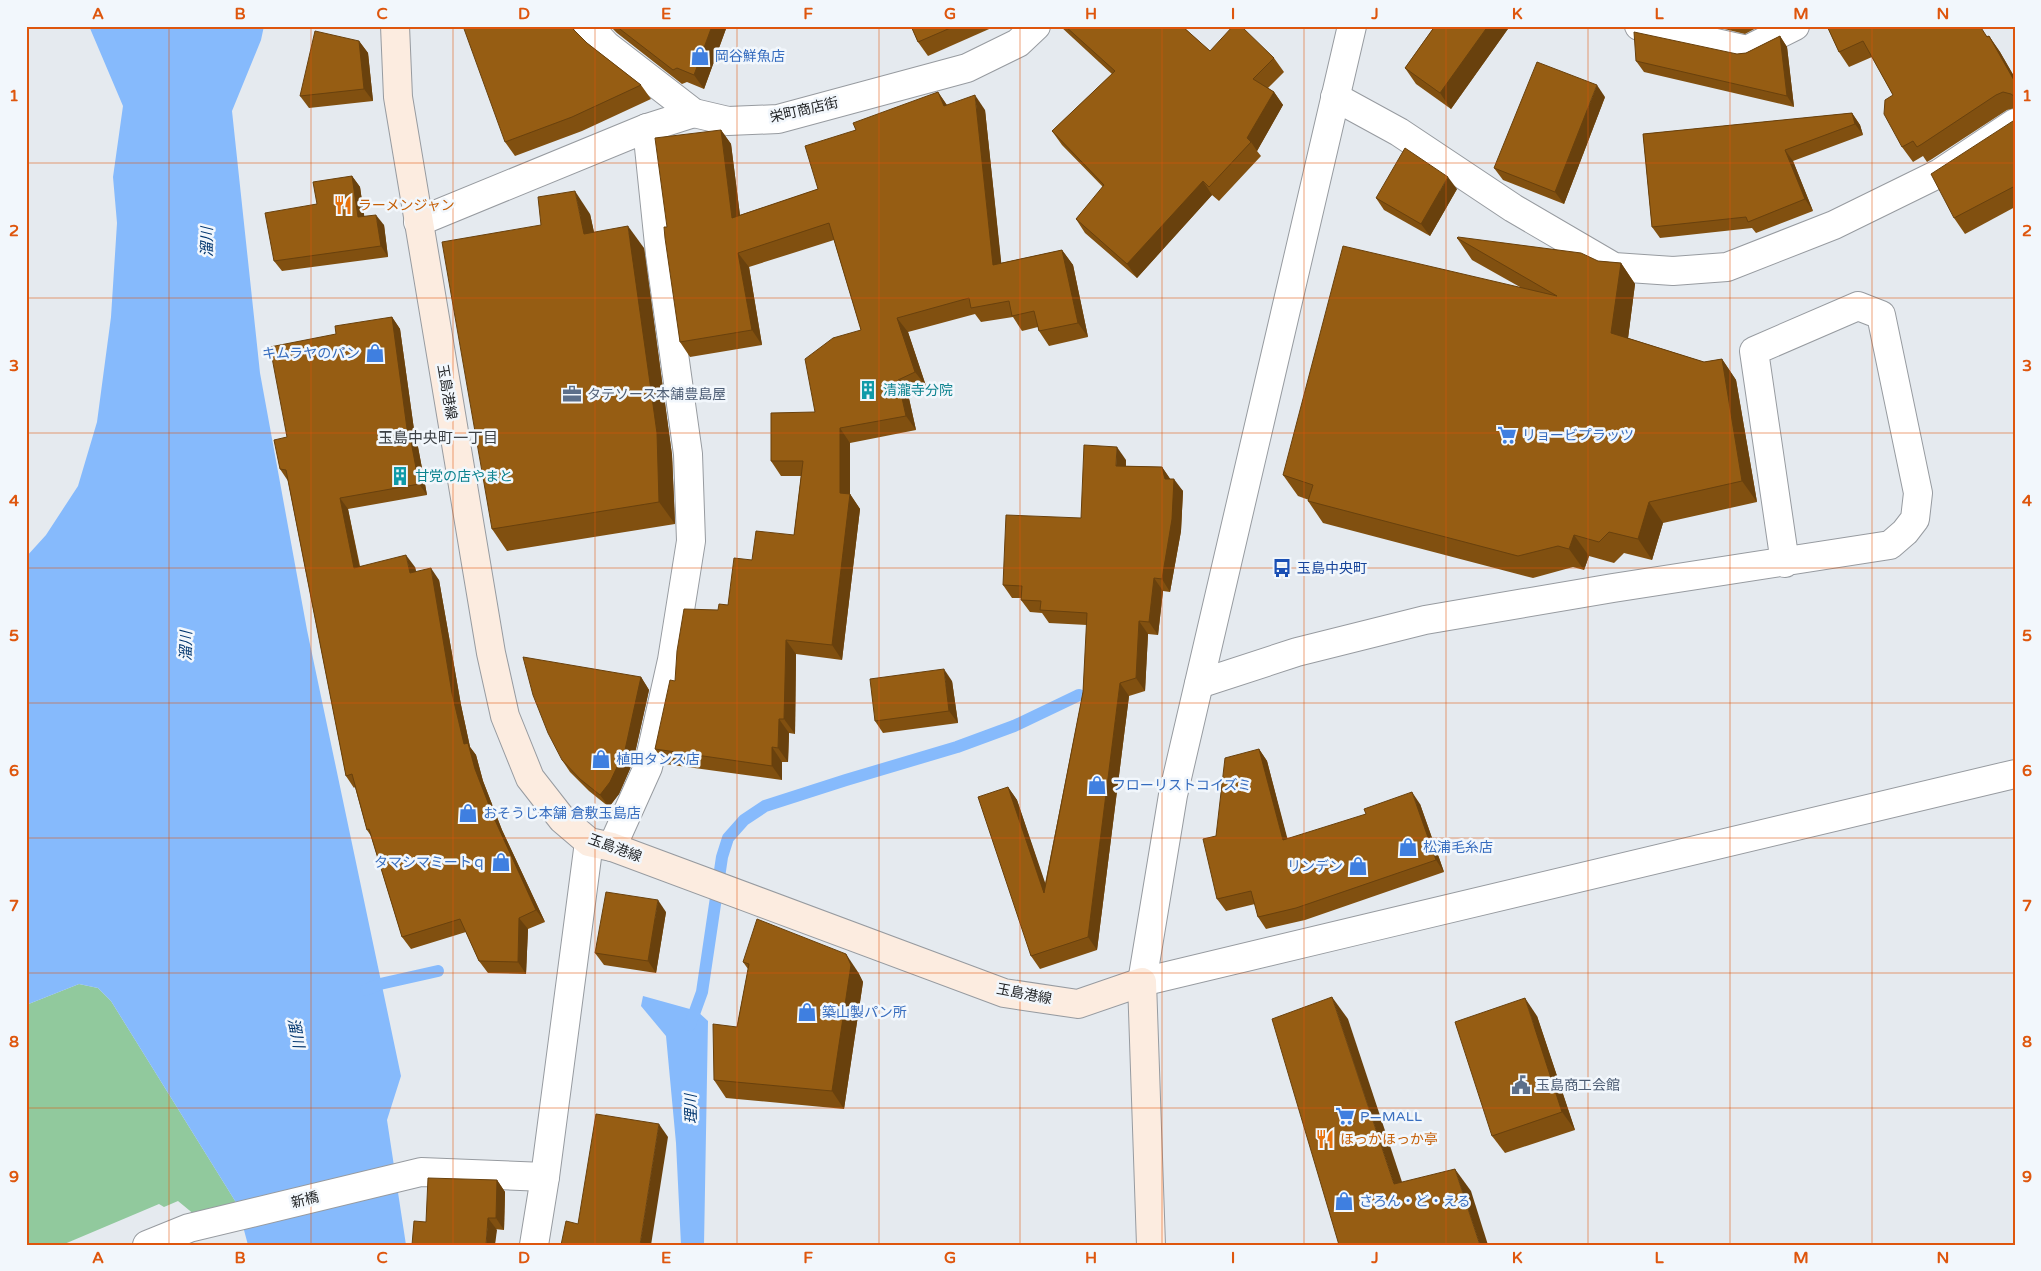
<svg xmlns="http://www.w3.org/2000/svg" width="2041" height="1271" viewBox="0 0 2041 1271" font-family="'Varela Round','Noto Sans JP',sans-serif">
	<rect width="100%" height="100%" fill="#e5eaef"/>
	<path fill="#91c99d" d="M79,984l19,4 13,13 126,203 -42,11 -17,-14 -14,6 -5,-3 -97,41h-36v-240z"/>
	<g fill="#86bafc">
		<path d="M89,26h175l-3,14 -29,71 28,262 47,257 94,446 -14,44 19,125h-158l-11,-41 -126,-203 -13,-13 -19,-4 -53,21v-448l20,-22 32,-49 19,-64 14,-105 6,-94 -4,-46 10,-71z"/>
		<path d="M643,996l54,15 11,10 -4,224h-23l-5,-102 -10,-107 -25,-30z"/>
	</g>
	<g fill="none" stroke-linecap="round" stroke-linejoin="round">
		<g stroke="#86bafc" stroke-width="12">
			<path d="M366,990l14,-6 58,-13"/>
			<path d="M690,1025l12,-33 20,-135 6,-19 16,-18 21,-14 81,-26 111,-33 57,-21 65,-31"/>
		</g>
		<g stroke="#979ba0" stroke-width="30">
			<g id="minor">
				<path d="M588,26l18,19 88,68 34,8 50,-2 189,-51 51,-25 18,-17"/>
				<path d="M1639,26l108,24 48,-24"/>
				<path d="M1335,97l64,35 114,76 101,59 59,4 54,-4 107,-42 106,-52 75,-50"/>
				<path d="M418,222l229,-94 47,-15"/>
				<path d="M1199,684l98,-32 128,-32 188,-32 277,-43 15,-13 10,-13 3,-26 -37,-178 -23,-9 -104,45 31,212"/>
				<path d="M612,847l36,-80 24,-107 19,-119 -3,-87 -28,-200 -13,-126"/>
				<path d="M1142,982c291,-69 581,-141 873,-208"/>
				<path d="M147,1245l42,-17 232,-56 124,5"/>
			</g>
		</g>
		<g stroke="#979ba0" stroke-width="30">
			<g id="tertiary">
				<path d="M1142,982l31,-187 179,-769"/>
				<path d="M534,1245l11,-68 44,-335"/>
			</g>
		</g>
		<g stroke="#979ba0" stroke-width="30">
			<path id="secondary" d="M395,26l3,71 93,556 14,63 25,62 32,41 27,23 23,5 392,146 74,11 64,-22 9,263"/>
		</g>
		<use href="#minor" stroke="#fff" stroke-width="28"/>
		<use href="#tertiary" stroke="#fff" stroke-width="28"/>
		<use href="#secondary" stroke="#fcece0" stroke-width="28"/>
	</g>
	<g fill="#815010">
		<path d="M573,26v3l14,14 54,42 10,14 -69,32 -67,25 -10,-14z"/>
		<path d="M610,26h117l-23,63 -17,-7 -5,2 -65,-51z"/>
		<path d="M911,26h85l-68,30 -10,-14z"/>
		<path d="M1060,26h122l28,25 64,7 10,14 -16,16 6,4 9,13 -26,46 4,5 -42,45 -7,-6 -75,83 -52,-45 -9,-14 27,-32 -41,-42 -10,-14 60,-57z"/>
		<path d="M1435,26h75l-59,83 -35,-25 -11,-16z"/>
		<path d="M1712,26h48l-15,8z"/>
		<path d="M1827,26l162,10 11,16 15,26v30l-8,2 -75,49 -5,3 -4,-6 -10,6 -11,-15 -9,-52 -21,-38 -23,10 -10,-15z"/>
		<path d="M1780,36l7,11 7,60 -150,-35 -8,-11 101,-7 9,-1z"/>
		<path d="M359,41l9,12 5,48 -64,7 -9,-12z"/>
		<path d="M938,92l9,13 38,5 16,153 61,-13 11,15 15,72 -39,9 -10,-15 -1,-4 -16,4 -9,-14 -32,5 -6,-8 -67,18 18,54 -18,8 8,36 -66,13v51l10,15 -18,151 -46,-6 -1,80 -6,-1 -1,29h-6v18l-117,-16 -10,-15 20,-68 43,-71 10,-5 24,-45 42,-25 7,-59h-20l-10,-15 44,-49 46,-82 -27,-90 -85,27 13,78 -72,12 -10,-15 -13,-115 54,-97 10,14 9,71 78,-26 38,-59z"/>
		<path d="M1605,97l-41,107 -61,-24 -9,-12z"/>
		<path d="M1852,113l8,12 3,10 -70,26 20,50 -57,22 -4,-5 -92,10 -8,-11 -9,-93z"/>
		<path d="M2015,119v88l-50,27 -11,-16z"/>
		<path d="M352,176l8,11 4,29 20,9 4,32 -106,14 -8,-10 43,-57z"/>
		<path d="M1457,189l-27,47 -46,-26 -8,-12z"/>
		<path d="M590,214l4,18 50,16 28,207 3,69 -168,27 -15,-22 49,-304z"/>
		<path d="M1457,238l141,23 23,2 14,21 -7,54 76,24 18,-3 14,21 21,122 -94,21 -11,37 -28,-7 -10,10 -25,-7 -5,14 -11,-3 -40,11 -210,-55 -15,-22 1,-1 -11,-4 -15,-21 237,-188 -48,-27z"/>
		<path d="M392,317l8,12 16,115 2,3 9,48 -79,14 12,57 55,1 1,5 23,8 22,125 9,42 6,8 7,26 19,49 43,92 -17,7 -2,45 -38,-1 -9,-12 -13,-29 -55,17 -9,-12 -31,-101 -4,-6 -12,-43 -1,1 -8,-12 -58,-295 -8,-12 7,-32 49,-103z"/>
		<path d="M1126,460v6l36,1 8,12 13,12 -2,40 -11,61 -7,-1 -5,44 -10,-1 -3,57 -16,5 -32,254 -57,19 -9,-13 -23,-169 9,13 28,84 38,-192 4,-67 -38,-2 -7,-10 -12,-1 -9,-12v-2h-9l-9,-13 78,-67z"/>
		<path d="M641,677l8,13 -16,72 -14,32 -10,13 -20,-16 -19,-19 -8,-12z"/>
		<path d="M952,681l6,42 -75,10 -8,-12z"/>
		<path d="M1259,749l8,12 20,78 133,-35 24,68 -139,48 -39,9 -8,-12 -3,-13 -29,7 -9,-12 -1,-63z"/>
		<path d="M666,912l-10,61 -52,-8 -9,-12z"/>
		<path d="M743,962l115,10 5,10 -19,127 -118,-11 -12,-18 23,-53 11,-58z"/>
		<path d="M1537,1016l38,114 -70,23 -13,-17z"/>
		<path d="M497,1180l8,12 -1,38 -78,-8z"/>
	</g>
	<g fill="#69410d">
		<path d="M712,26h15l-23,63 -10,-14z"/>
		<path d="M1488,26h22l-59,83 -11,-16z"/>
		<path d="M1780,36l7,11 7,60 -7,-11z"/>
		<path d="M1989,36l11,16 15,26v4z"/>
		<path d="M359,41l9,12 5,48 -9,-12z"/>
		<path d="M1597,85l8,12 -41,107 -9,-12z"/>
		<path d="M938,92l10,15 -4,-1z"/>
		<path d="M1274,92l9,13 -26,46 -6,-9 -4,-4z"/>
		<path d="M975,95l10,15 18,169 -10,-14z"/>
		<path d="M1852,113l8,12 3,10 -8,-11z"/>
		<path d="M721,130l10,14 11,88 -10,-14z"/>
		<path d="M1785,150l8,11 20,50 -8,-12z"/>
		<path d="M352,176l8,11 6,41 -8,-11z"/>
		<path d="M1448,177l9,12 -27,47 -9,-12z"/>
		<path d="M1203,181l9,14 -75,83 -10,-14z"/>
		<path d="M575,191l15,23 9,42 -15,-22z"/>
		<path d="M376,215l8,10 4,32 -7,-11z"/>
		<path d="M628,226l16,22 28,207 3,69 -16,-22z"/>
		<path d="M1062,250l11,15 15,72 -10,-14z"/>
		<path d="M738,253l11,14 13,78 -10,-15z"/>
		<path d="M1621,263l14,21 -9,70 -15,-21z"/>
		<path d="M392,317l8,12 16,115 2,3 9,48 -8,-11 -11,-48z"/>
		<path d="M897,318l11,14 18,54 -11,-14z"/>
		<path d="M1722,359l14,21 21,122 -15,-21z"/>
		<path d="M898,380l10,14 8,36 -10,-14z"/>
		<path d="M840,428l10,15v53v-2l10,15 -18,151 -10,-15 8,-152z"/>
		<path d="M1117,447l9,13 -1,19 -9,-13z"/>
		<path d="M1162,467l9,13 3,-1 9,12 -2,40 -11,61 -8,-13 3,-100z"/>
		<path d="M340,498l8,11 14,71 -8,-12z"/>
		<path d="M1649,502l14,21 -11,37 -14,-21z"/>
		<path d="M1574,535l15,21 -5,14 -15,-21z"/>
		<path d="M406,555l9,12 4,18 -9,-12z"/>
		<path d="M431,568l8,12 22,125 9,42 6,8 7,26 19,49 43,92 -9,-12 -42,-92 -19,-49 -11,-25 -12,-51z"/>
		<path d="M1154,578l9,13 -5,44 -9,-13z"/>
		<path d="M1139,621l9,13 -3,57 -9,-13z"/>
		<path d="M786,640l10,14 -1,80 -11,-15z"/>
		<path d="M944,669l8,12 6,42 -9,-12z"/>
		<path d="M641,677l8,13 -16,72 -14,32 -10,13 -9,-12z"/>
		<path d="M1120,683l9,13 -32,254 -9,-13z"/>
		<path d="M779,719l10,14 -1,29 -10,-14z"/>
		<path d="M772,747l10,15v18l-10,-14z"/>
		<path d="M1259,749l8,12 24,91 -8,-12z"/>
		<path d="M1008,787l9,13 36,106 -9,-13z"/>
		<path d="M1412,792l8,12 24,68 -8,-12z"/>
		<path d="M658,900l8,12 -10,61 -8,-12z"/>
		<path d="M519,918l9,11 -2,45 -8,-12z"/>
		<path d="M846,954l12,18 5,10 -19,127 -12,-18z"/>
		<path d="M1332,997l16,22 62,187 -16,-22z"/>
		<path d="M1525,998l12,18 38,114 -13,-18z"/>
		<path d="M659,1124l9,13 -17,108h-11z"/>
		<path d="M1455,1169l16,22 17,54h-8z"/>
		<path d="M497,1180l8,12 -1,38 -8,-12z"/>
		<path d="M488,1218l9,12 -2,15h-9z"/>
	</g>
	<g fill="#965d13" stroke="#69410d">
		<path d="M463,26h107l17,17 54,42 -69,32 -67,25z"/>
		<path d="M616,26h96l-18,49 -17,-7 -4,2z"/>
		<path d="M911,26h44l-37,16z"/>
		<path d="M1065,26h117l28,25 23,-25h8l33,32 -21,21 21,13 -27,46 4,4 -42,45 -6,-6 -76,83 -51,-45 28,-34 -52,-54 63,-60z"/>
		<path d="M1435,26h53l-48,67 -35,-25z"/>
		<path d="M1827,26h153l7,11 2,-1 26,46v15l-4,-3 -8,-2 -7,3 -74,49 -5,3 -4,-6 -11,6 -18,-33 1,-14 8,-5 -30,-54 -24,11z"/>
		<path d="M315,31l44,10 5,48 -64,7z"/>
		<path d="M1634,32l103,22 9,-1 34,-17 7,60 -151,-35z"/>
		<path d="M1537,62l60,23 -42,107 -61,-24z"/>
		<path d="M938,92l6,14 31,-11 18,170 69,-15 16,73 -39,8 -5,-20 -22,5 -3,-15 -38,7 -2,-10 -72,20 18,54 -17,8 8,36 -66,12v65l10,1 -18,151 -46,-5 -2,79h-5l-1,29 -6,-1v19l-117,-17 15,-69 5,1 2,-30 7,-42 34,1 1,-6 9,1 6,-47 18,2 4,-29 38,4 9,-74h-32v-48l44,-1 -10,-53 28,-21 28,-8 -32,-107 -91,30 14,77 -72,12 -15,-104 -1,-11h3l-12,-89 66,-8 11,88 86,-29 -13,-43 51,-16 -3,-7z"/>
		<path d="M1852,113l3,11 -70,26 20,49 -57,23 -2,-5 -94,10 -9,-93z"/>
		<path d="M2015,119v67l-61,32 -23,-44 82,-53z"/>
		<path d="M1405,148l43,29 -27,47 -45,-26z"/>
		<path d="M352,176l6,41 18,-2 5,31 -107,15 -9,-48 52,-9 -4,-22z"/>
		<path d="M575,191l9,43 44,-8 29,207 2,69 -167,27 -50,-287 99,-17 -3,-28z"/>
		<path d="M1458,237l123,16 17,8 23,2 -10,70 93,29 18,-3 20,122 -93,21 -11,37 -29,-7 -10,10 -25,-7 -5,14 -11,-3 -40,10 -210,-55 5,-16 -30,-10 60,-229 214,50 -100,-58z"/>
		<path d="M392,317l16,119h2l9,48 -79,14 14,70 52,-13 4,18 21,-5 21,125 12,51 4,-1 7,26 19,49 42,92 -17,8 -1,44 -39,-1 -19,-42 -58,18 -33,-108 -2,1 -15,-56 -6,2 -60,-306 -6,-1 -6,-29 13,-3 -17,-90 66,-13 -1,-8z"/>
		<path d="M1084,445l33,2 -1,19 46,1 3,12h9l-2,40 -10,60 -8,-1 -5,44 -10,-1 -3,57 -16,5 -32,254 -57,19 -53,-159 30,-10 36,106 39,-201 4,-79 -47,-3 1,-9 -20,-1 1,-14 -19,-1 3,-70 75,3z"/>
		<path d="M523,657l118,20 -16,73 -15,32 -10,13 -20,-16 -18,-19 -14,-27 -15,-38z"/>
		<path d="M944,669l5,42 -74,10 -5,-42z"/>
		<path d="M1259,749l24,91 83,-26 -2,-5 48,-17 24,68 -140,48 -38,9 -7,-26 -34,8 -14,-60 13,-3 9,-78z"/>
		<path d="M606,892l52,8 -10,61 -53,-8z"/>
		<path d="M757,919l89,35 5,11 -19,126 -118,-11 -1,-56 24,3 12,-63 -6,-2z"/>
		<path d="M1332,997l62,187 61,-15 25,76h-141l-67,-226z"/>
		<path d="M1525,998l37,114 -70,24 -37,-114z"/>
		<path d="M596,1114l63,10 -19,121h-79l5,-24 12,3z"/>
		<path d="M428,1178l69,2 -1,38h-8l-2,27h-74l2,-24 12,1z"/>
	</g>
	<path fill="none" stroke="#de560d" stroke-width="1" stroke-opacity="0.55" d="M169,26v1219M311,26v1219M453,26v1219M595,26v1219M737,26v1219M879,26v1219M1020,26v1219M1162,26v1219M1304,26v1219M1446,26v1219M1588,26v1219M1730,26v1219M1872,26v1219M26,163h1989M26,298h1989M26,433h1989M26,568h1989M26,703h1989M26,838h1989M26,973h1989M26,1108h1989"/>
	<defs>
		<g id="shop-bare" transform="scale(1.5)"><path d="M-5-2.5h2.3a2.7 3.5 0 0 1 5.4 0H5L5.5 6h-11ZM-1.5-2.5h3a1.5 2.3 0 0 0-3 0Z" fill="#3f7fe0" stroke="#f2f7fc" stroke-width="2.5" paint-order="stroke"/></g>
		<g id="restaurant-bare" transform="scale(1.5)"><path d="M-5-6h1v4h1v-4h1v4h1v-4h1v5L-1.5 .5V6h-2V.5L-5-1ZM5-6V6H3V1.5H1.5Q1.5-4 5-6Z" fill="#e8710a" stroke="#f2f7fc" stroke-width="2.5" paint-order="stroke"/></g>
		<g id="building-bare" transform="scale(1.5)"><path d="M-4-6H4V6H1V3H-1V6H-4ZM-2.5-4.3h1.7v1.8h-1.7ZM.8-4.3h1.7v1.8H.8ZM-2.5-1h1.7V.8h-1.7ZM.8-1h1.7V.8H.8Z" fill="#0f9aa8" stroke="#f2f7fc" stroke-width="2.5" paint-order="stroke"/></g>
		<g id="office-bare" transform="scale(1.5)"><path d="M-6-3h4V-5.5h4V-3h4V5H-6ZM-1-4.5V-3h2v-1.5ZM-6 0V1H6V0Z" fill="#5c6f8a" stroke="#f2f7fc" stroke-width="2.5" paint-order="stroke"/></g>
		<g id="supermarket-bare" transform="scale(1.5)"><path d="M-6-5.5h2.5l.6 2H6L4.5 2H-2.5L-4.4-4H-6ZM-1.5 3.2a1.3 1.3 0 1 0 .1 0ZM3 3.2a1.3 1.3 0 1 0 .1 0Z" fill="#3f7fe0" stroke="#f2f7fc" stroke-width="2.5" paint-order="stroke"/></g>
		<g id="bus-bare" transform="scale(1.5)"><path d="M-5-6H5V4H4V6H2V4H-2V6H-4V4H-5ZM-3.5-4V0h7V-4ZM-3.5 1.2v1.5H-2V1.2ZM2 1.2v1.5H3.5V1.2Z" fill="#1a4fb4" stroke="#f2f7fc" stroke-width="2.5" paint-order="stroke"/></g>
		<g id="civic-bare" transform="scale(1.5)"><path d="M-.6-6.5H3V-4.5H.6V-3L4-1V1h2V6H-6V1h2V-1L-.6-3ZM-1.2 2.5V6h2.4V2.5Z" fill="#5c6f8a" stroke="#f2f7fc" stroke-width="2.5" paint-order="stroke"/></g>
	</defs>
	<g fill-rule="evenodd">
		<use href="#shop-bare" x="700" y="56"/>
		<use href="#restaurant-bare" x="343" y="205"/>
		<use href="#shop-bare" x="375" y="353"/>
		<use href="#building-bare" x="868" y="390"/>
		<use href="#office-bare" x="572" y="394"/>
		<use href="#supermarket-bare" x="1507" y="435"/>
		<use href="#building-bare" x="400" y="476"/>
		<use href="#bus-bare" x="1282" y="568"/>
		<use href="#shop-bare" x="601" y="759"/>
		<use href="#shop-bare" x="1097" y="785"/>
		<use href="#shop-bare" x="468" y="813"/>
		<use href="#shop-bare" x="1408" y="847"/>
		<use href="#shop-bare" x="501" y="862"/>
		<use href="#shop-bare" x="1358" y="866"/>
		<use href="#shop-bare" x="807" y="1012"/>
		<use href="#civic-bare" x="1521" y="1085"/>
		<use href="#supermarket-bare" x="1345" y="1116"/>
		<use href="#restaurant-bare" x="1325" y="1139"/>
		<use href="#shop-bare" x="1344" y="1201"/>
	</g>
	<g text-anchor="middle" dominant-baseline="central" stroke-width="5" stroke-linejoin="round" paint-order="stroke">
		<g font-size="14" fill="#366cbe" stroke="#f2f7fc" text-anchor="start">
			<text x="715" y="56">岡谷鮮魚店</text>
			<text x="360" y="353" text-anchor="end">キムラヤのパン</text>
			<text x="1522" y="435">リョービプラッツ</text>
			<text x="616" y="759">植田タンス店</text>
			<text x="1112" y="785">フローリストコイズミ</text>
			<text x="483" y="813">おそうじ本舗 倉敷玉島店</text>
			<text x="1423" y="847">松浦毛糸店</text>
			<text x="486" y="862" text-anchor="end">タマシマミートｑ</text>
			<text x="1343" y="866" text-anchor="end">リンデン</text>
			<text x="822" y="1012">築山製パン所</text>
			<text x="1360" y="1116">P―MALL</text>
			<text x="1359" y="1201">さろん・ど・える</text>
		</g>
		<g font-size="14" fill="#252729" stroke="#f2f7fc">
			<text transform="translate(804 110) rotate(-13)">栄町商店街</text>
			<text transform="translate(447 392) rotate(80)">玉島港線</text>
			<text transform="translate(615 848) rotate(20)">玉島港線</text>
			<text transform="translate(1024 994) rotate(11)">玉島港線</text>
			<text transform="translate(305 1200) rotate(-14)">新橋</text>
		</g>
		<g font-size="14" fill="#c56008" stroke="#f2f7fc" text-anchor="start">
			<text x="358" y="205">ラーメンジャン</text>
			<text x="1340" y="1139">ほっかほっか亭</text>
		</g>
		<g font-size="14" fill="#0d838f" stroke="#f2f7fc" text-anchor="start">
			<text x="883" y="390">清瀧寺分院</text>
			<text x="415" y="476">甘党の店やまと</text>
		</g>
		<g font-size="14" fill="#4e5e75" stroke="#f2f7fc" text-anchor="start">
			<text x="587" y="394">タテソース本舗豊島屋</text>
			<text x="1536" y="1085">玉島商工会館</text>
		</g>
		<g font-size="14" fill="#164399" stroke="#f2f7fc" text-anchor="start">
			<text x="1297" y="568">玉島中央町</text>
		</g>
		<g font-size="15" font-style="italic" fill="#00356e" stroke="#f2f7fc">
			<text transform="translate(207 242) rotate(-90)">溜川</text>
			<text transform="translate(186 646) rotate(-89)">溜川</text>
			<text transform="translate(296 1033) rotate(78)">溜川</text>
			<text transform="translate(691 1109) rotate(-91)">理川</text>
		</g>
		<g font-size="15" fill="#3c4044" stroke="#f2f7fc">
			<text x="438" y="438">玉島中央町一丁目</text>
		</g>
	</g>
	<rect width="2041" height="1271" fill="none" stroke="#f2f7fc" stroke-width="55"/>
	<rect x="28" y="28" width="1986" height="1216" fill="none" stroke="#de560d" stroke-width="2"/>
	<g font-size="16" text-anchor="middle" font-weight="bold" fill="#de560d">
		<text x="98" y="19">A</text>
		<text x="240" y="19">B</text>
		<text x="382" y="19">C</text>
		<text x="524" y="19">D</text>
		<text x="666" y="19">E</text>
		<text x="808" y="19">F</text>
		<text x="950" y="19">G</text>
		<text x="1091" y="19">H</text>
		<text x="1233" y="19">I</text>
		<text x="1375" y="19">J</text>
		<text x="1517" y="19">K</text>
		<text x="1659" y="19">L</text>
		<text x="1801" y="19">M</text>
		<text x="1943" y="19">N</text>
		<text x="14" y="101">1</text>
		<text x="2027" y="101">1</text>
		<text x="14" y="236">2</text>
		<text x="2027" y="236">2</text>
		<text x="14" y="371">3</text>
		<text x="2027" y="371">3</text>
		<text x="14" y="506">4</text>
		<text x="2027" y="506">4</text>
		<text x="14" y="641">5</text>
		<text x="2027" y="641">5</text>
		<text x="14" y="776">6</text>
		<text x="2027" y="776">6</text>
		<text x="14" y="911">7</text>
		<text x="2027" y="911">7</text>
		<text x="14" y="1047">8</text>
		<text x="2027" y="1047">8</text>
		<text x="14" y="1182">9</text>
		<text x="2027" y="1182">9</text>
		<text x="98" y="1263">A</text>
		<text x="240" y="1263">B</text>
		<text x="382" y="1263">C</text>
		<text x="524" y="1263">D</text>
		<text x="666" y="1263">E</text>
		<text x="808" y="1263">F</text>
		<text x="950" y="1263">G</text>
		<text x="1091" y="1263">H</text>
		<text x="1233" y="1263">I</text>
		<text x="1375" y="1263">J</text>
		<text x="1517" y="1263">K</text>
		<text x="1659" y="1263">L</text>
		<text x="1801" y="1263">M</text>
		<text x="1943" y="1263">N</text>
	</g>
</svg>
